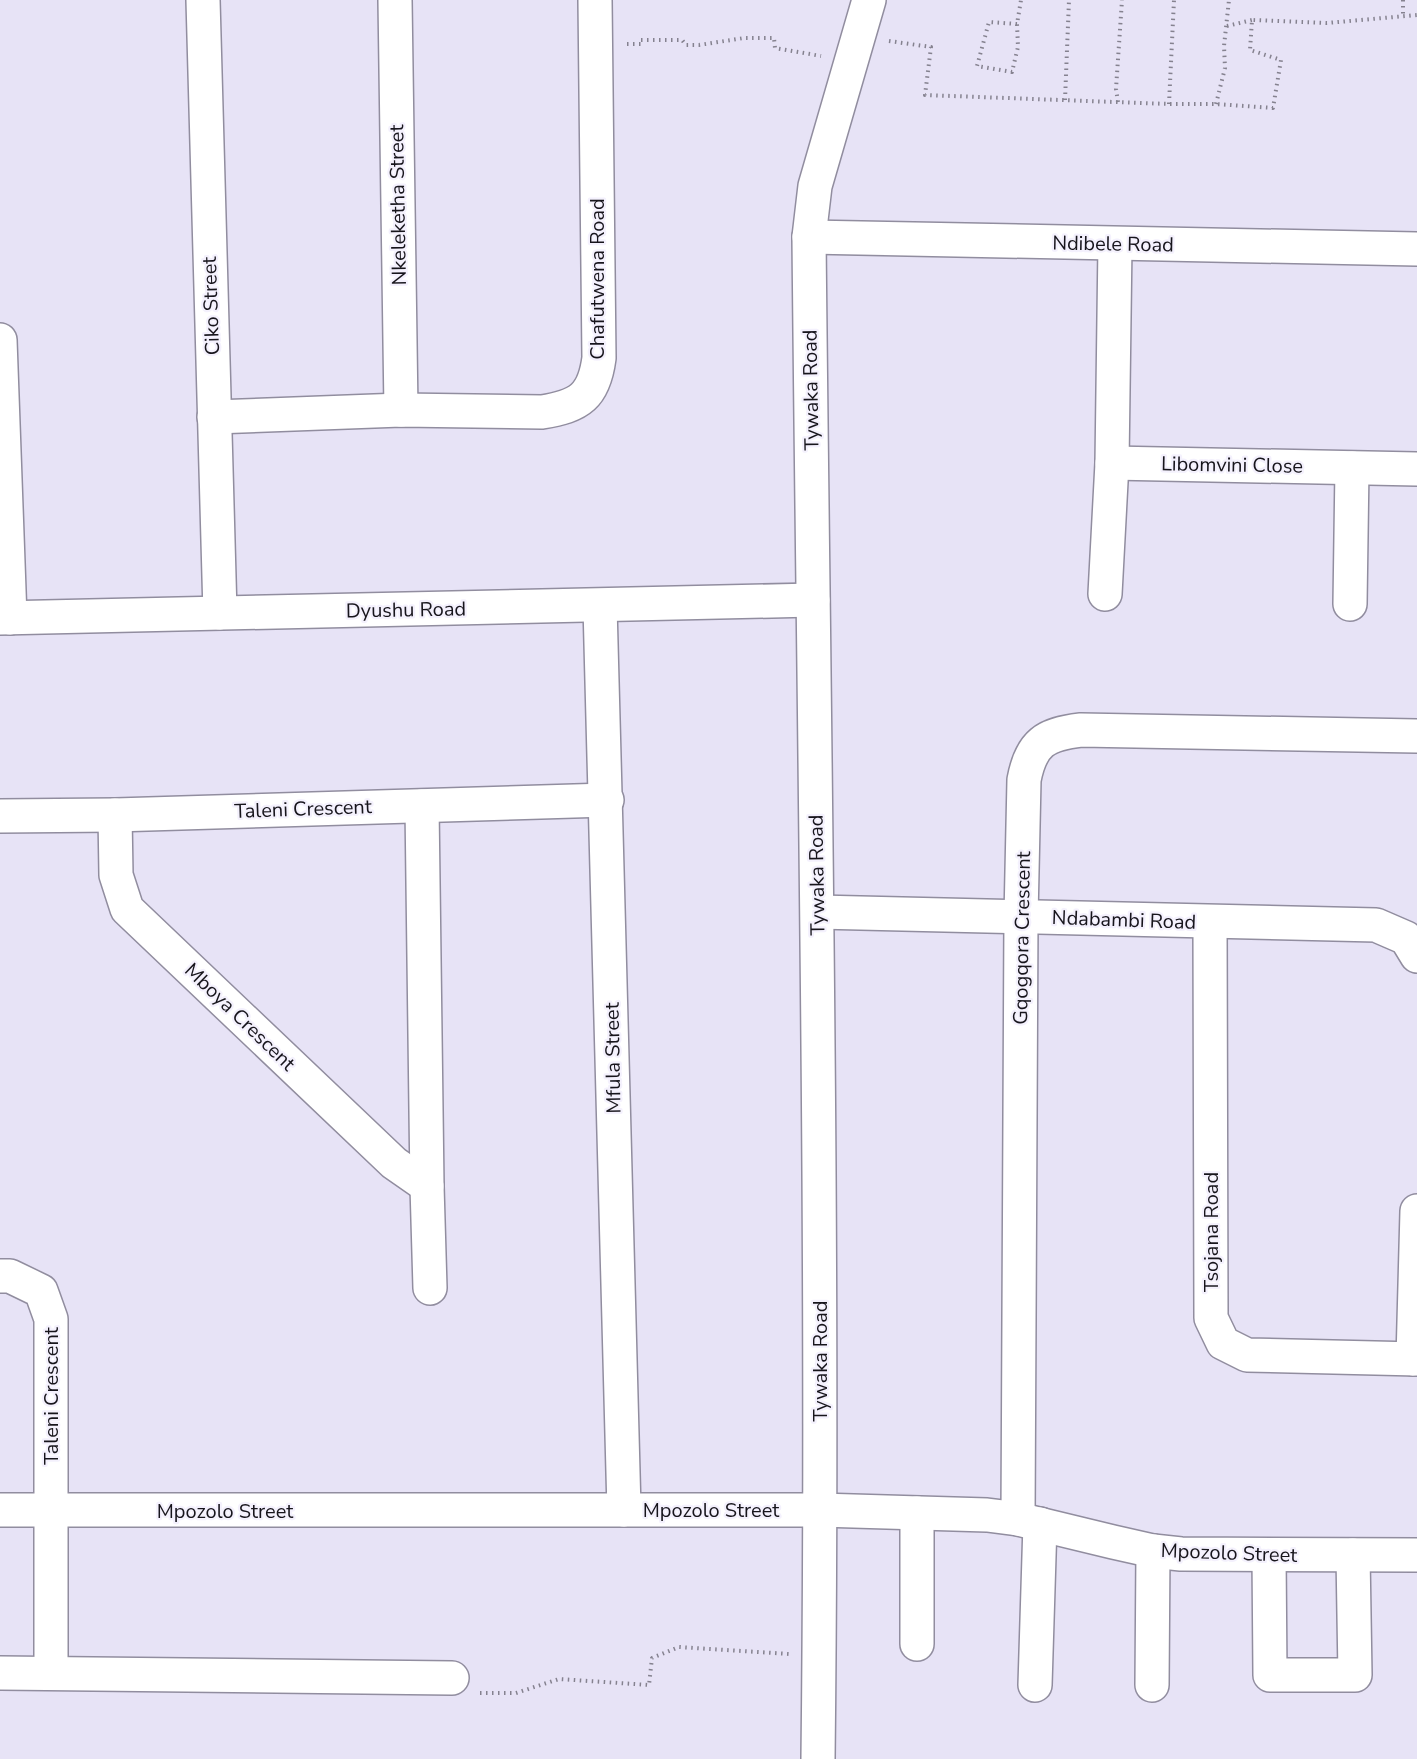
<svg xmlns="http://www.w3.org/2000/svg" width="1417" height="1759" viewBox="0 0 1417 1759" font-family="'Nunito Sans',sans-serif">
	<rect width="100%" height="100%" fill="#e7e3f6"/>
	<g fill="none" stroke-linecap="round" stroke-linejoin="round">
		<g stroke="#918d9f" stroke-width="36">
			<g id="minor">
				<path d="M203,0l17,613"/>
				<path d="M395,0l6,410"/>
				<path d="M809,237l608,12"/>
				<path d="M0,340l10,278"/>
				<path d="M214,417l187,-7 141,2c38,-6 52,-16 57,-54l-4,-358"/>
				<path d="M1112,463l305,6"/>
				<path d="M1105,594l7,-131 3,-219"/>
				<path d="M1350,604l2,-136"/>
				<path d="M600,606l24,904"/>
				<path d="M0,618c271,-5 542,-10 813,-18"/>
				<path d="M422,806l5,380 3,102"/>
				<path d="M115,815l1,60 11,34 267,254 33,23"/>
				<path d="M0,816l115,-1 492,-15"/>
				<path d="M818,912l558,13 30,13 11,18"/>
				<path d="M1210,922l1,396 12,25 24,12 170,4"/>
				<path d="M0,1276h10l31,15 10,28v354"/>
				<path d="M1413,1359l4,-148"/>
				<path d="M0,1510h820l167,5 31,4 95,23 40,9 28,3 236,1"/>
				<path d="M917,1513v131"/>
				<path d="M1018,1519l3,-602 3,-137c7,-37 21,-46 57,-50l336,6"/>
				<path d="M1269,1555l1,120h85l-2,-120"/>
				<path d="M0,1673l452,5"/>
				<path d="M1035,1685l5,-161"/>
				<path d="M1152,1685l1,-134"/>
				<path d="M818,1759c6,-507 -4,-1014 -9,-1522l6,-51 54,-186"/>
			</g>
		</g>
		<g stroke="#85828f" stroke-width="4" stroke-dasharray="1.5 4.5" stroke-linecap="butt">
			<path d="M1403,0v16"/>
			<path d="M1017,24l-28,-2 -12,44 35,6 6,-25 -1,-23 4,-24"/>
			<path d="M1227,26l25,-6"/>
			<path d="M889,41l42,6 -6,48 244,9h47l57,4 8,-48 -31,-10 2,-30 75,3 90,-8"/>
			<path d="M627,44h14v-4h41l4,5h13l45,-7h30l1,10 46,8"/>
			<path d="M1065,100l4,-100"/>
			<path d="M1118,102l-2,-13 6,-89"/>
			<path d="M1169,104l5,-104"/>
			<path d="M1216,104l9,-36 -1,-22 5,-46"/>
			<path d="M480,1693h36l43,-14 90,6 3,-27 27,-11 110,7"/>
		</g>
		<use href="#minor" stroke="#fff" stroke-width="33"/>
	</g>
	<g text-anchor="middle" dominant-baseline="central" stroke-width="4.5" stroke-linejoin="round" paint-order="stroke">
		<g font-size="20" fill="#17151c" stroke="#f4f1fd">
			<text transform="translate(398 205) rotate(-91)">Nkeleketha Street</text>
			<text transform="translate(1113 244) rotate(1)">Ndibele Road</text>
			<text transform="translate(597 279) rotate(-90)">Chafutwena Road</text>
			<text transform="translate(211 306) rotate(-92)">Ciko Street</text>
			<text transform="translate(811 390) rotate(-91)">Tywaka Road</text>
			<text transform="translate(1232 465) rotate(1)">Libomvini Close</text>
			<text transform="translate(406 610) rotate(-1)">Dyushu Road</text>
			<text transform="translate(303 809) rotate(-2)">Taleni Crescent</text>
			<text transform="translate(817 875) rotate(-91)">Tywaka Road</text>
			<text transform="translate(1124 920) rotate(2)">Ndabambi Road</text>
			<text transform="translate(1022 938) rotate(-89)">Gqogqora Crescent</text>
			<text transform="translate(240 1017) rotate(44)">Mboya Crescent</text>
			<text transform="translate(613 1058) rotate(-91)">Mfula Street</text>
			<text transform="translate(1211 1232) rotate(-90)">Tsojana Road</text>
			<text transform="translate(820 1361) rotate(-90)">Tywaka Road</text>
			<text transform="translate(51 1396) rotate(-90)">Taleni Crescent</text>
			<text x="711" y="1510">Mpozolo Street</text>
			<text x="225" y="1511">Mpozolo Street</text>
			<text transform="translate(1229 1553) rotate(2)">Mpozolo Street</text>
		</g>
	</g>
</svg>
